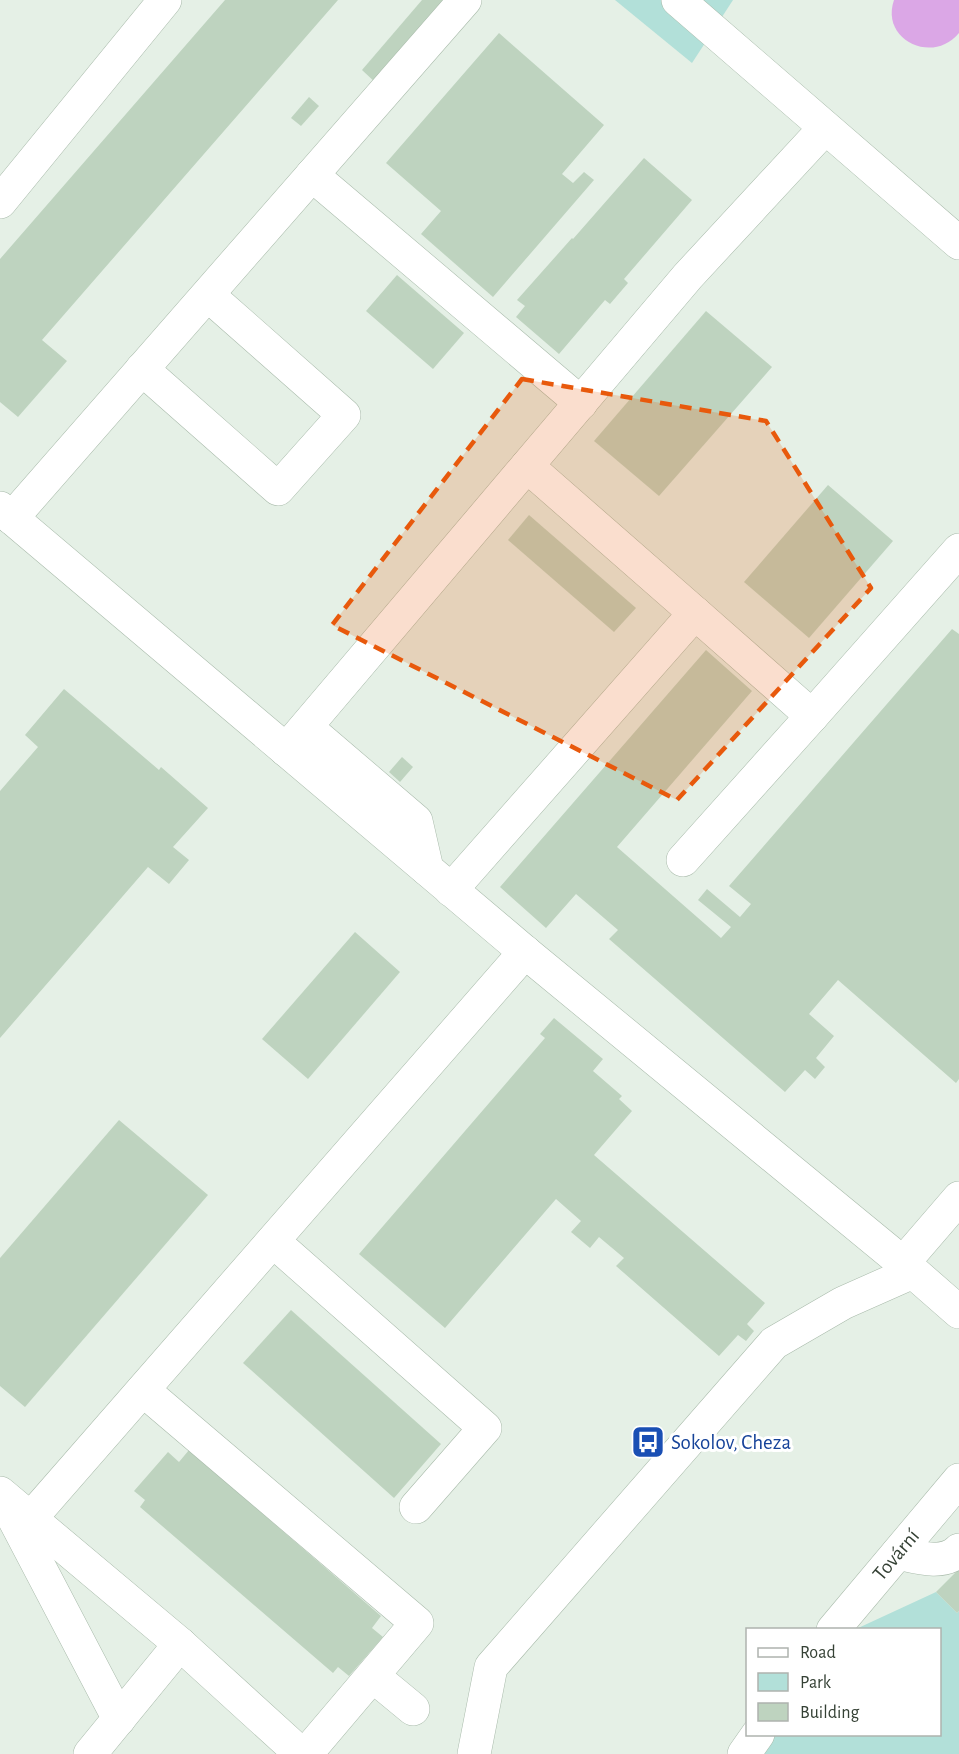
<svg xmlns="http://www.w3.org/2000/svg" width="959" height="1754" viewBox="0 0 959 1754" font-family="'Alegreya Sans',sans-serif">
	<rect width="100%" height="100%" fill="#e5f0e6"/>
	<g fill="#b2e0d9">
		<path d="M615,0h118l-41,63z"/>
		<path d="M936,1592l21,21 2,-2v143h-215l14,-19 182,-1v-104l-84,-1z"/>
	</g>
	<path fill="#dba7e6" d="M894,0h65v33c-26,32 -79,7 -65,-33z"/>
	<g fill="#bed3bf">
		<path d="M225,0h113l-296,340 25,21 -49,56 -18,-15v-143z"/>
		<path d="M422,0h27l-72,84 -15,-14z"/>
		<path d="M499,33l105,92 -42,49 11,9 11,-11 10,8 -101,117 -72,-63 20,-23 -55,-48z"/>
		<path d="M309,97l10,9 -18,20 -10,-8z"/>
		<path d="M644,158l48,42 -68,79 4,4 -18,21 -5,-4 -46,54 -43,-37 9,-11 -8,-6 55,-62 1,1z"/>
		<path d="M397,275l67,58 -31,36 -67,-58z"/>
		<path d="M706,311l66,56 -113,129 -65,-55z"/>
		<path d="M828,485l65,56 -84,97 -65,-56z"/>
		<path d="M529,515l107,93 -22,24 -106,-92z"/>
		<path d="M952,629l7,5v445l-3,4 -118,-103 -29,34 25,22 -18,22 9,9 -10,12 -10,-9 -20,22 -176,-153 9,-9 -42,-36 -30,34 -46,-41 206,-237 46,41 -135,156 104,91 10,-11 -33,-27 9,-11 33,28 11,-13 -22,-18z"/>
		<path d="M64,689l95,81 2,-3 47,41 -35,39 16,13 -20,24 -21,-17 -148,171v-247l38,-44 -13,-12z"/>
		<path d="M402,757l11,10 -13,15 -11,-10z"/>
		<path d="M355,932l45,40 -92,107 -46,-40z"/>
		<path d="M554,1018l49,41 -10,12 29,25 -3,3 13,12 -38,44 171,148 -18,21 7,7 -8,10 -8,-6 -19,21 -103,-90 8,-8 -25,-21 -9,11 -19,-16 10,-11 -25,-22 -111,129 -86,-74 186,-216 -5,-4z"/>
		<path d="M119,1120l89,75 -183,212 -25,-21v-128z"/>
		<path d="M291,1310l150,134 -47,54 -151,-135z"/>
		<path d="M189,1450l192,166 -9,12 11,9 -34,39 -11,-9 -5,6 -193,-166 5,-7 -11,-9 34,-39 11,10z"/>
		<path d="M959,1569v42l-2,2 -21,-21z"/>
	</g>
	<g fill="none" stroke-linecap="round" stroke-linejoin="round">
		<g stroke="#a8baaa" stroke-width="34">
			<g id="minor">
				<path d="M678,0l281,243"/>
				<path d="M312,175l269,228"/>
				<path d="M0,202l165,-202"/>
				<path d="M142,369l136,120 66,-74 -136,-120"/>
				<path d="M527,466l168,147"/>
				<path d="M0,508l525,444 378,311 56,49"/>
				<path d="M12,518l453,-518"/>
				<path d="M306,727l110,94 11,48"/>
				<path d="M286,750l402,-474 137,-148"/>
				<path d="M683,860l129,-144"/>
				<path d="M451,890l244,-277 117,103 147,-166"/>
				<path d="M273,1241l212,187 -69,79"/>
				<path d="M903,1263l56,-65"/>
				<path d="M143,1390l274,233 -111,131"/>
				<path d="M0,1493l180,151 121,110"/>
				<path d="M10,1511l109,208"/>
				<path d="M30,1519l495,-567"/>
				<path d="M898,1553c18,4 46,13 61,-3"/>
				<path d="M833,1630l126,-150"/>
				<path d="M373,1676l40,33"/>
				<path d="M90,1754l90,-110"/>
				<path d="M474,1754l17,-87 283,-324 69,-40 70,-31"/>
				<path d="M744,1754l14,-20"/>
			</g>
		</g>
		<use href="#minor" stroke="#fff" stroke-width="33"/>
	</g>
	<path fill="#e8590c" fill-opacity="0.2" stroke="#e8590c" stroke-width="4.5" stroke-dasharray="12 8" stroke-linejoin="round" d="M522,379l244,42 105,167 -194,212 -345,-175z"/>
	<defs>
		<g id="bus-square" transform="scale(1.725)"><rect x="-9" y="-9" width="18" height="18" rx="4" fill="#1a4fb4" stroke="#fff"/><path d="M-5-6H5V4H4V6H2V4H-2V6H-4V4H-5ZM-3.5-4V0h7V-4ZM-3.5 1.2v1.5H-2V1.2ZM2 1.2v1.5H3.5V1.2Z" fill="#fff"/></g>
	</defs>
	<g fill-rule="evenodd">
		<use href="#bus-square" x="648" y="1442"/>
	</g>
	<g text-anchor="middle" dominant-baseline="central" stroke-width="6" stroke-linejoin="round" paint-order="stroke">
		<g font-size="21" fill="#164399" stroke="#fff" text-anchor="start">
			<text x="671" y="1442">Sokolov, Cheza</text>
		</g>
		<g font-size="21" fill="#354135" stroke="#fff">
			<text transform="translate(896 1555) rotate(-50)">Tovární</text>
		</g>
	</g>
	<rect x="746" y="1628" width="195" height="108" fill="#ffffff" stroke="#aeb3ae" stroke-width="1.5"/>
	<rect x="758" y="1648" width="30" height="9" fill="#ffffff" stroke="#aeb3ae" stroke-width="1.5"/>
	<text x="800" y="1658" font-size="18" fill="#354135">Road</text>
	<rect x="758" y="1673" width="30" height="18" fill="#b2e0d9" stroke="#aeb3ae" stroke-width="1.5"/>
	<text x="800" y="1688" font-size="18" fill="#354135">Park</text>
	<rect x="758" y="1703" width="30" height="18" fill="#bed3bf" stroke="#aeb3ae" stroke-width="1.5"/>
	<text x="800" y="1718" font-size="18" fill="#354135">Building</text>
</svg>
